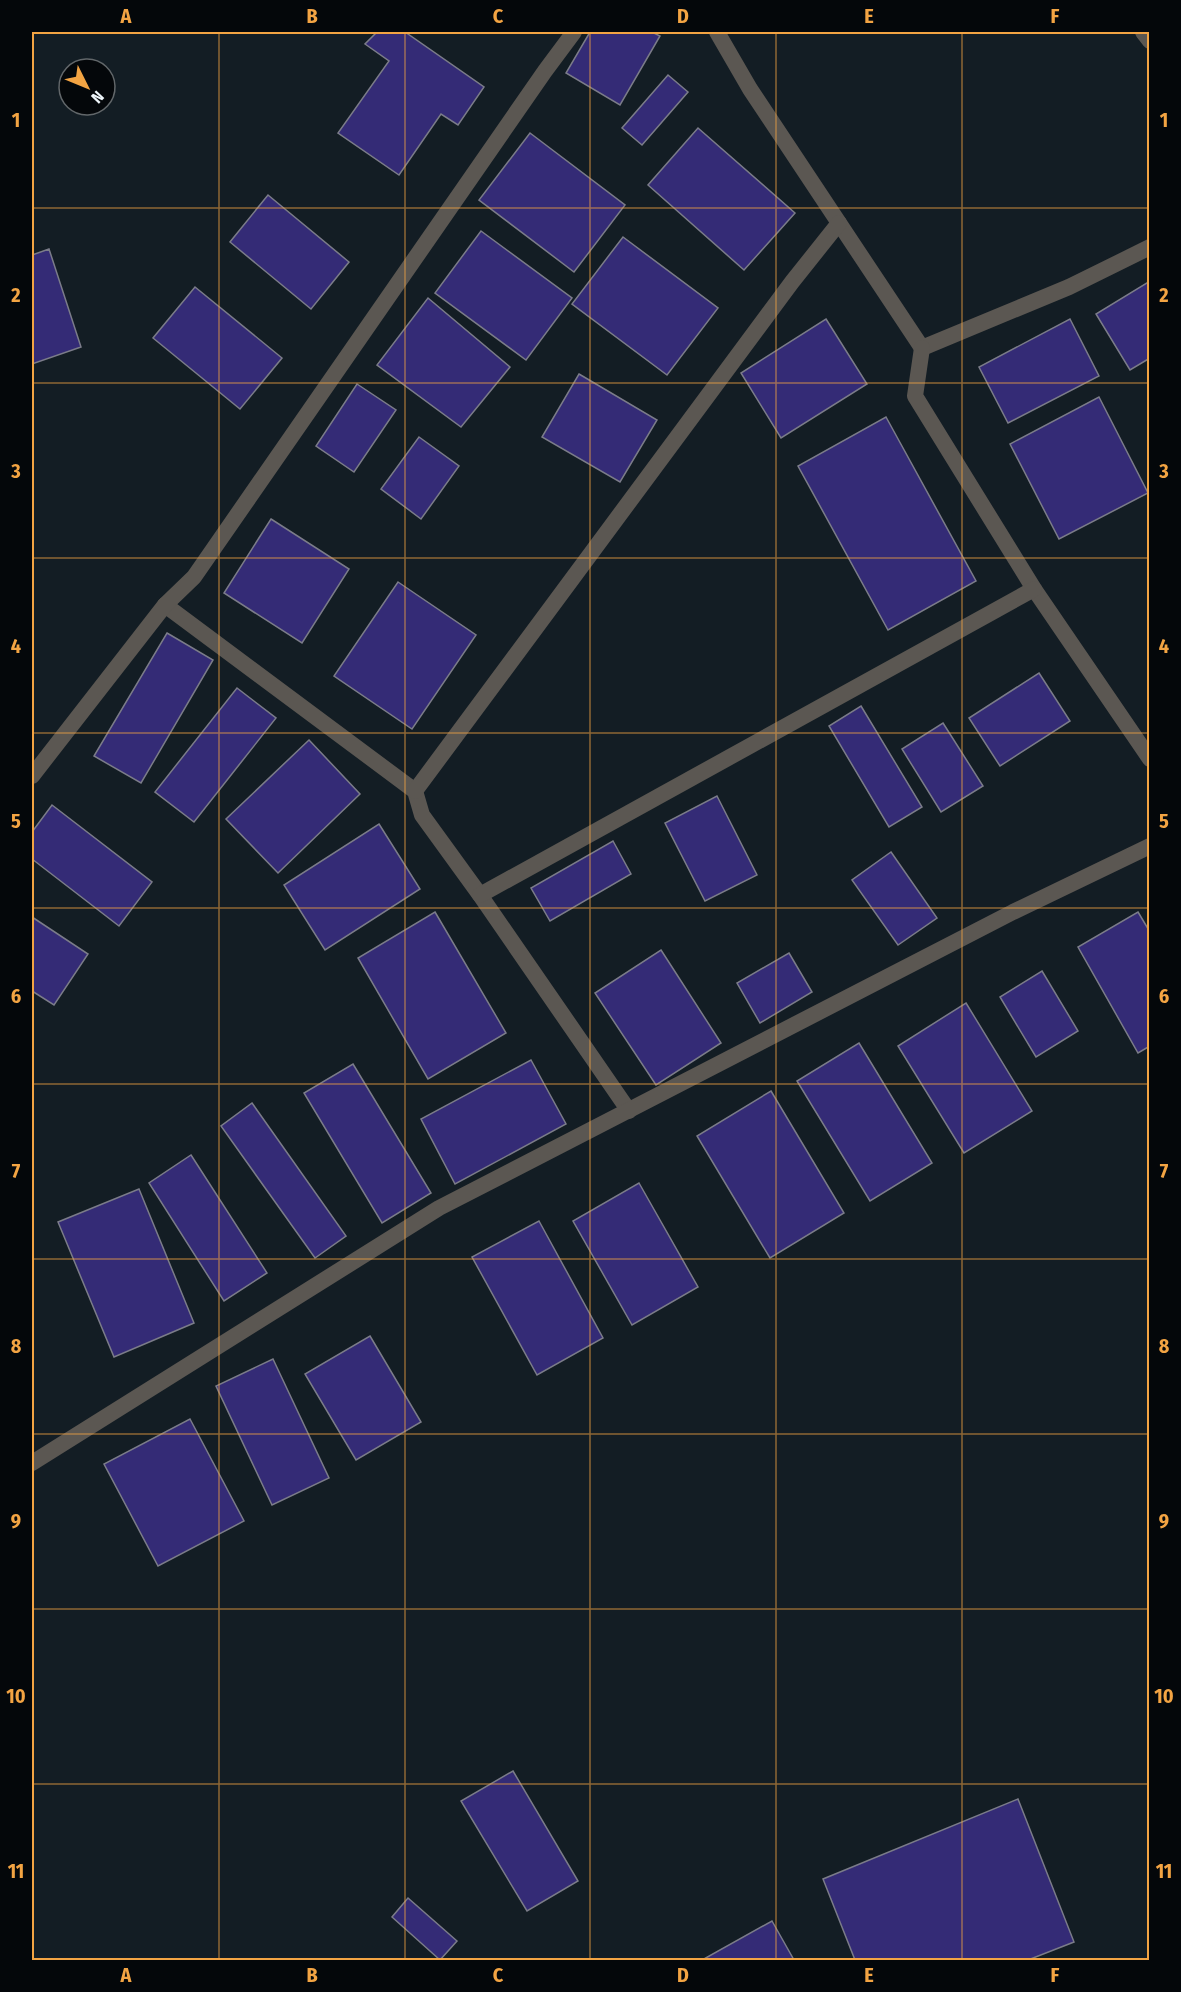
<svg xmlns="http://www.w3.org/2000/svg" width="1181" height="1992" viewBox="0 0 1181 1992" font-family="'Fira Sans Condensed',sans-serif">
	<rect width="100%" height="100%" fill="#131d24"/>
	<g fill="#342b76" stroke="#7b7c89" stroke-width="1.5">
		<path d="M377,32h28l79,55 -26,38 -17,-11 -42,61 -61,-42 51,-72 -24,-17z"/>
		<path d="M590,32h62l8,4 -40,69 -54,-32z"/>
		<path d="M668,75l20,17 -46,53 -20,-17z"/>
		<path d="M698,128l97,85 -51,57 -96,-85z"/>
		<path d="M530,133l95,72 -51,67 -95,-72z"/>
		<path d="M268,195l81,67 -38,47 -81,-67z"/>
		<path d="M481,231l91,67 -46,62 -91,-67z"/>
		<path d="M623,237l95,71 -51,67 -95,-71z"/>
		<path d="M49,249l32,98 -49,17v-109z"/>
		<path d="M1150,281v77l-20,12 -34,-56z"/>
		<path d="M195,287l87,71 -42,51 -87,-71z"/>
		<path d="M428,298l82,69 -49,60 -84,-62z"/>
		<path d="M826,319l41,65 -86,54 -40,-65z"/>
		<path d="M1070,319l29,57 -91,47 -29,-56z"/>
		<path d="M579,374l78,46 -37,62 -78,-45z"/>
		<path d="M357,384l39,26 -42,62 -38,-26z"/>
		<path d="M1099,397l49,96 -89,46 -49,-95z"/>
		<path d="M886,417l90,164 -88,49 -90,-164z"/>
		<path d="M419,437l40,29 -38,53 -40,-30z"/>
		<path d="M271,519l78,50 -47,74 -78,-50z"/>
		<path d="M398,582l78,53 -64,94 -78,-53z"/>
		<path d="M167,633l46,27 -72,123 -47,-27z"/>
		<path d="M1039,673l31,48 -70,45 -31,-48z"/>
		<path d="M237,688l39,30 -82,104 -39,-30z"/>
		<path d="M861,706l61,101 -33,20 -60,-101z"/>
		<path d="M943,723l40,63 -42,26 -39,-63z"/>
		<path d="M309,740l51,54 -82,79 -52,-54z"/>
		<path d="M717,796l40,79 -52,26 -40,-78z"/>
		<path d="M52,805l100,77 -33,44 -87,-67v-27z"/>
		<path d="M379,824l41,65 -95,61 -41,-65z"/>
		<path d="M613,841l18,33 -81,47 -19,-33z"/>
		<path d="M891,852l46,66 -39,27 -46,-65z"/>
		<path d="M435,912l71,121 -78,46 -70,-121z"/>
		<path d="M1138,912l12,20v114l-12,7 -60,-106z"/>
		<path d="M32,917l56,37 -34,51 -22,-14z"/>
		<path d="M661,950l60,93 -65,42 -61,-92z"/>
		<path d="M789,953l23,39 -52,31 -23,-40z"/>
		<path d="M1042,971l36,60 -42,26 -36,-60z"/>
		<path d="M966,1003l66,108 -68,42 -66,-107z"/>
		<path d="M859,1043l73,120 -62,38 -73,-120z"/>
		<path d="M531,1060l35,64 -111,60 -34,-65z"/>
		<path d="M353,1064l78,129 -49,30 -78,-130z"/>
		<path d="M771,1091l73,122 -74,45 -73,-122z"/>
		<path d="M252,1103l94,133 -31,22 -94,-132z"/>
		<path d="M191,1155l76,118 -43,28 -75,-118z"/>
		<path d="M639,1183l59,104 -66,38 -59,-104z"/>
		<path d="M139,1189l55,134 -80,34 -56,-135z"/>
		<path d="M539,1221l64,117 -66,37 -65,-118z"/>
		<path d="M370,1336l51,86 -65,38 -51,-86z"/>
		<path d="M273,1359l56,119 -57,27 -56,-119z"/>
		<path d="M190,1419l54,102 -86,45 -54,-102z"/>
		<path d="M513,1771l65,110 -51,30 -66,-110z"/>
		<path d="M1018,1799l56,143 -46,18h-173l-32,-81z"/>
		<path d="M408,1898l49,43 -17,19 -48,-43z"/>
		<path d="M772,1921l22,39h-92z"/>
	</g>
	<g fill="none" stroke-linecap="round" stroke-linejoin="round">
		<g stroke="#5b5752" stroke-width="16">
			<path d="M717,32l33,57 172,259 147,-61 81,-40"/>
			<path d="M922,348l-7,48 119,193 116,170"/>
			<path d="M165,605l250,186 7,24 58,80 149,216"/>
			<path d="M32,776l133,-171 29,-28 351,-506 29,-39"/>
			<path d="M415,791l377,-509 47,-59"/>
			<path d="M480,895l554,-306"/>
			<path d="M32,1463l407,-255 574,-296 137,-66"/>
		</g>
		<path stroke="#5b5752" stroke-width="16" d="M1143,32l7,9"/>
	</g>
	<path fill="none" stroke="#f3a443" stroke-width="1.5" stroke-opacity="0.55" d="M219,32v1928M405,32v1928M590,32v1928M776,32v1928M962,32v1928M32,208h1118M32,383h1118M32,558h1118M32,733h1118M32,908h1118M32,1084h1118M32,1259h1118M32,1434h1118M32,1609h1118M32,1784h1118"/>
	<rect width="1181" height="1992" fill="none" stroke="#04070a" stroke-width="66"/>
	<g transform="translate(87 87) rotate(133)"><circle r="28" fill="#04070a" stroke="#62676a" stroke-width="1.5"/>
	<path d="M0-4.5L10 22L0 15L-10 22Z" fill="#f3a443"/>
	<text y="-9" font-size="16" font-weight="bold" text-anchor="middle" fill="#eff6fb">N</text>
	</g>
	<rect x="33" y="33" width="1115" height="1926" fill="none" stroke="#f3a443" stroke-width="2"/>
	<g font-size="20" text-anchor="middle" font-weight="bold" fill="#f3a443">
		<text x="126" y="23">A</text>
		<text x="312" y="23">B</text>
		<text x="498" y="23">C</text>
		<text x="683" y="23">D</text>
		<text x="869" y="23">E</text>
		<text x="1055" y="23">F</text>
		<text x="16" y="127">1</text>
		<text x="1164" y="127">1</text>
		<text x="16" y="302">2</text>
		<text x="1164" y="302">2</text>
		<text x="16" y="478">3</text>
		<text x="1164" y="478">3</text>
		<text x="16" y="653">4</text>
		<text x="1164" y="653">4</text>
		<text x="16" y="828">5</text>
		<text x="1164" y="828">5</text>
		<text x="16" y="1003">6</text>
		<text x="1164" y="1003">6</text>
		<text x="16" y="1178">7</text>
		<text x="1164" y="1178">7</text>
		<text x="16" y="1353">8</text>
		<text x="1164" y="1353">8</text>
		<text x="16" y="1528">9</text>
		<text x="1164" y="1528">9</text>
		<text x="16" y="1703">10</text>
		<text x="1164" y="1703">10</text>
		<text x="16" y="1878">11</text>
		<text x="1164" y="1878">11</text>
		<text x="126" y="1982">A</text>
		<text x="312" y="1982">B</text>
		<text x="498" y="1982">C</text>
		<text x="683" y="1982">D</text>
		<text x="869" y="1982">E</text>
		<text x="1055" y="1982">F</text>
	</g>
</svg>
